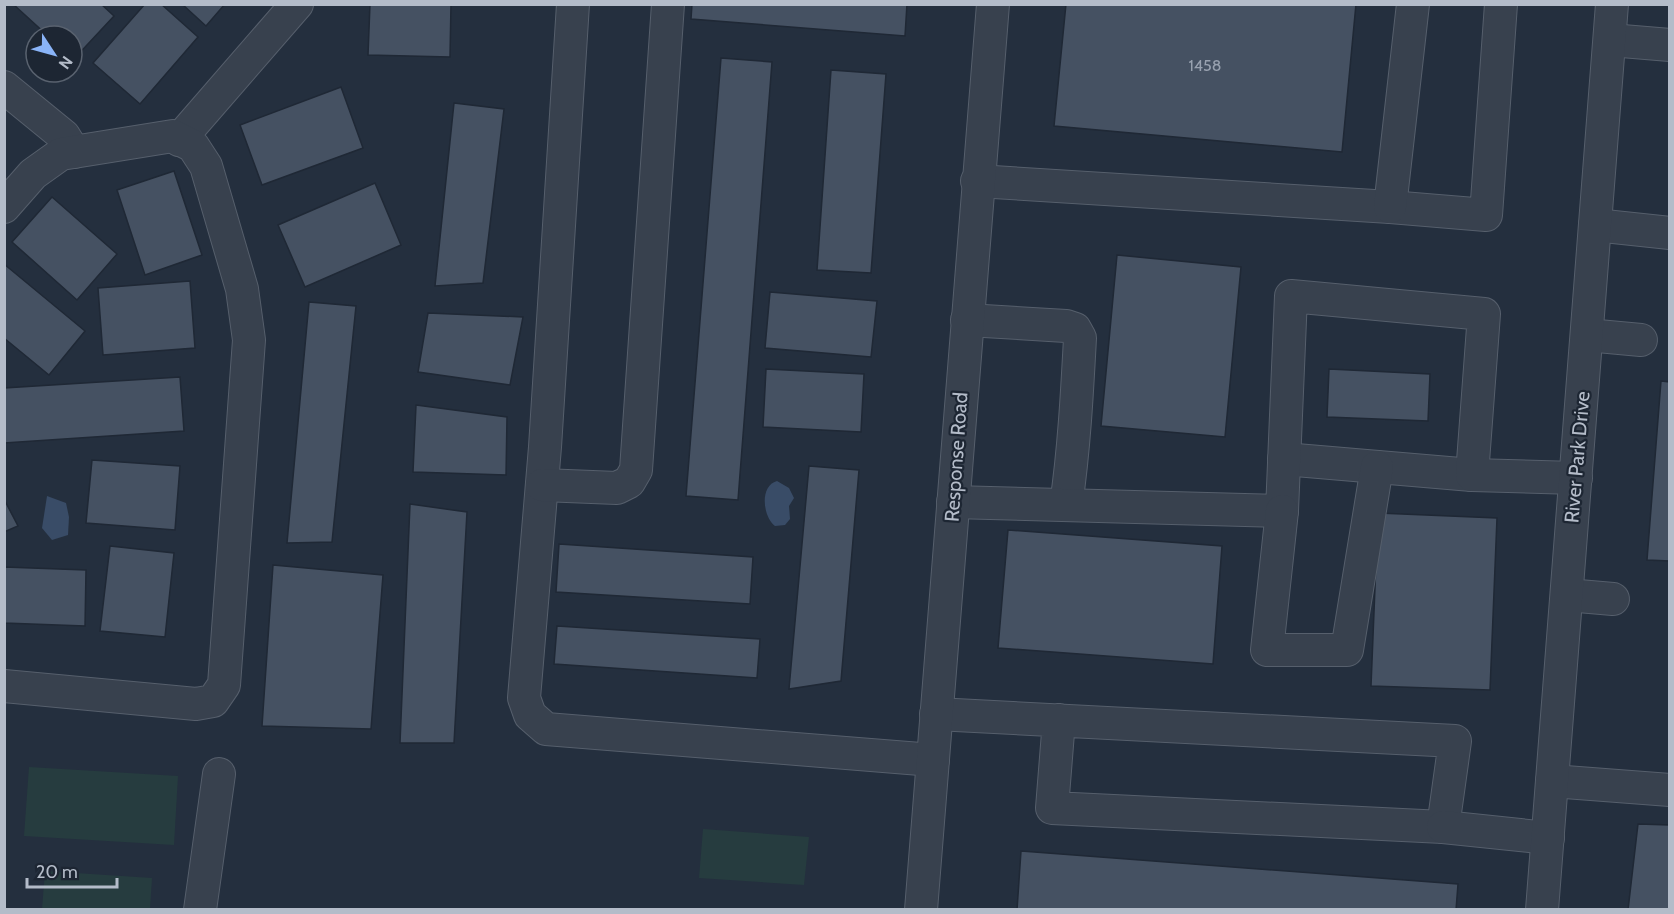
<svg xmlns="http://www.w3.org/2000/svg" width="1674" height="914" viewBox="0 0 1674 914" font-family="Cabin,sans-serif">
	<rect width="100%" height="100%" fill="#242f3e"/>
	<g fill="#263c3f">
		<path d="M29,767l149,9 -4,69 -150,-9z"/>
		<path d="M703,829l106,8 -5,48 -105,-7z"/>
		<path d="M45,871l107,7 -2,31h-108z"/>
	</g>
	<g fill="#394c67">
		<path d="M777,481l12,7 5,10 -5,8 1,13 -5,6 -10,1c-12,-9 -16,-40 2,-45z"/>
		<path d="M47,496l19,7 3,14 -1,18 -16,5 -10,-12z"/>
	</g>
	<g fill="#455162" stroke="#1f2835" stroke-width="1.5">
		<path d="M13,4h88l13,12 -41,44 -1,-24h-24z"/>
		<path d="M145,4h16l37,33 -58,67 -47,-41z"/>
		<path d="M182,4h43l-19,22z"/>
		<path d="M370,4h81l-1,53 -82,-2z"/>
		<path d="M692,4h215l-2,32 -214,-17z"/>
		<path d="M1066,4h290l-14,148 -288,-26z"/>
		<path d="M721,58l51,4 -34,438 -52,-4z"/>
		<path d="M831,70l55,4 -15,199 -54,-3z"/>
		<path d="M341,87l22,61 -101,37 -22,-60z"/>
		<path d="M454,103l50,6 -21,174 -48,3z"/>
		<path d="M174,171l28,84 -57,20 -28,-85z"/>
		<path d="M375,183l26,62 -96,42 -27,-62z"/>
		<path d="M52,197l65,57 -40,46 -65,-58z"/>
		<path d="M1117,255l124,12 -16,170 -124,-11z"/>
		<path d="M4,264l81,67 -36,44 -45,-37z"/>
		<path d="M190,281l5,67 -92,7 -5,-67z"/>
		<path d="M770,292l107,9 -6,56 -106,-9z"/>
		<path d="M309,302l47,4 -24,236 -45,1z"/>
		<path d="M428,313l95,4 -13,68 -92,-13z"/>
		<path d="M766,369l98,5 -3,58 -98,-5z"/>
		<path d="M1329,369l101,5 -2,47 -101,-4z"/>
		<path d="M180,377l4,54 -180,12v-55z"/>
		<path d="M1661,381l9,1v179l-23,-1z"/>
		<path d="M416,405l91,12 -1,58 -93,-3z"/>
		<path d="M92,460l88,6 -5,64 -89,-7z"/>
		<path d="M809,466l50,4 -18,211 -52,8z"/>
		<path d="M4,499l14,27 -14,6z"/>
		<path d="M410,504l57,8 -13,231h-54z"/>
		<path d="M1378,513l119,5 -7,172 -119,-4z"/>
		<path d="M1008,530l214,16 -9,118 -215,-16z"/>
		<path d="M559,544l194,13 -3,47 -194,-12z"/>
		<path d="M110,546l64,7 -9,84 -65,-6z"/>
		<path d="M273,565l110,10 -12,154 -109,-3z"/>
		<path d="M4,567l82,3 -1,56 -81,-3z"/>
		<path d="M557,626l203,13 -3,39 -203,-14z"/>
		<path d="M1638,824l32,1v85h-42z"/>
		<path d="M1021,851l437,33 -2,26h-439z"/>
	</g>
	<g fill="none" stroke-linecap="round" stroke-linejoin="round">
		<g stroke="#565f6c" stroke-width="34">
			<g id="minor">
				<path d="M573,4l-28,443 -21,251 6,17 16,14 387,31"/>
				<path d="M1610,40l60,5"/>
				<path d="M4,87l60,49 10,16"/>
				<path d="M179,140l118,-136"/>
				<path d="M977,181l413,26 96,8 15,-211"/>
				<path d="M4,207l29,-33 28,-20 112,-18 20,10 13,20 36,123 7,51 -25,345 -11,16 -17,3 -192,-18"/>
				<path d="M1390,207l23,-203"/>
				<path d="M1595,225l75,8"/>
				<path d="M967,320l99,6 9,3 5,9c-3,56 -6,112 -14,167"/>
				<path d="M1587,335l54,5"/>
				<path d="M1284,459l188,16"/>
				<path d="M542,485l75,3 12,-6 7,-12 32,-466"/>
				<path d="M953,502l329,9 9,-215 193,18 -12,161 104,3"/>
				<path d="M1282,511l-15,139h80l30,-183"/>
				<path d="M1567,595l46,4"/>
				<path d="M936,714l519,27 -12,86 -391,-19 7,-88"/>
				<path d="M1552,781l118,9"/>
				<path d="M1443,827l105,11"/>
				<path d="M200,910l19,-136"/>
				<path d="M921,910l72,-906"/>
				<path d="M1542,910l70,-906"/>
			</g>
		</g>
		<use href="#minor" stroke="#38414e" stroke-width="32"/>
	</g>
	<g text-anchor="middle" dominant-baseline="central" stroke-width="4.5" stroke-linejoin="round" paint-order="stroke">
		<g font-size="16" fill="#98a1af">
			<text x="1205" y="65">1458</text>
		</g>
		<g font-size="20" fill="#b4bcc9" stroke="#1d2633">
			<text transform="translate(956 457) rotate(-86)">Response Road</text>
			<text transform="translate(1577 457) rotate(-85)">River Park Drive</text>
		</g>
	</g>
	<rect width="1674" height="914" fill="none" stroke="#b4bcc9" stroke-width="12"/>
	<g transform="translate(54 54) rotate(126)"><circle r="28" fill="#1d2633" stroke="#59626f" stroke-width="1.5"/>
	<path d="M0-4.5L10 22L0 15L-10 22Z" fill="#8ab4f8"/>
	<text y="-9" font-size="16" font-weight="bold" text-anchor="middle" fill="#b4bcc9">N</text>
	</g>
	<path d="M27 878v9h90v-9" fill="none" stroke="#b4bcc9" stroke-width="3"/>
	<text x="36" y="878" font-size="18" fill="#b4bcc9" stroke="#1d2633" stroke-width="4.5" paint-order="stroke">20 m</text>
</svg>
